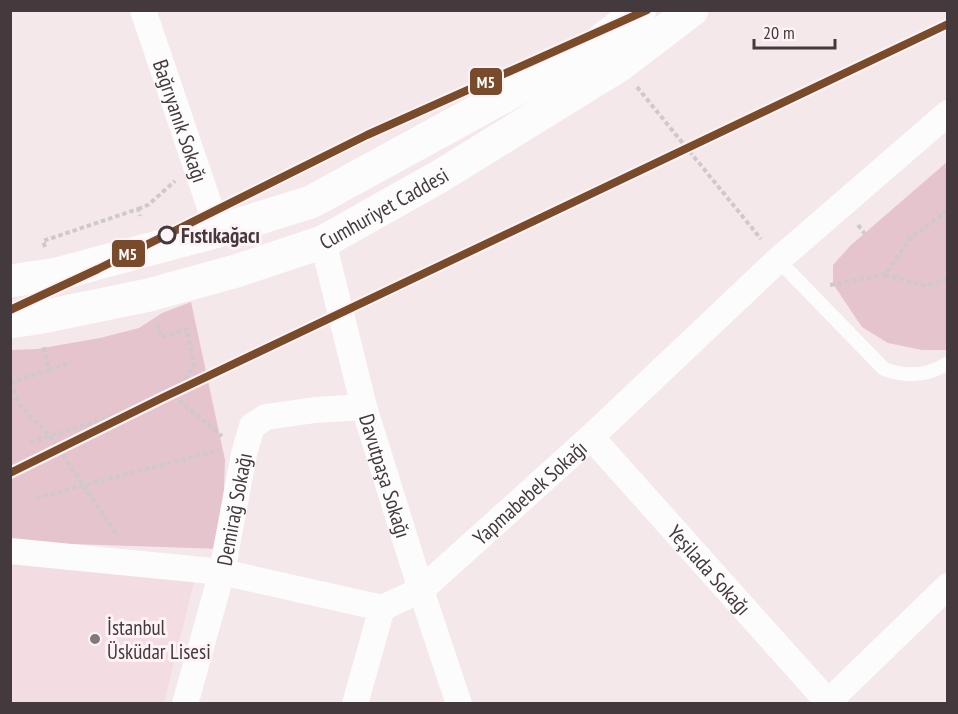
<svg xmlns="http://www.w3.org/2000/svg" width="958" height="714" viewBox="0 0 958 714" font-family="'PT Sans Narrow',sans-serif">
	<rect width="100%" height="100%" fill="#f4e8eb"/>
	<path fill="#f4dce3" d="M10,559l186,15 -32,129h-153z"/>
	<g fill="#e5c4cd">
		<path d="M947,162v188h-25l-34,-7 -26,-16 -29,-43v-19l18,-20z"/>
		<path d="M191,302l34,158 -3,89 -211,-7 -1,-192 27,-1 63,-11 39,-10 23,-15z"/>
	</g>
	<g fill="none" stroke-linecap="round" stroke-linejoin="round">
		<g stroke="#cecacb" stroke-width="4" stroke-dasharray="4.5 3" stroke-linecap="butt">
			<path d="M637,87l124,152"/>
			<path d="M138,209l10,-4 27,-24"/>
			<path d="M858,225l7,9"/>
			<path d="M45,247l-2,-6 95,-32 2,7"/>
			<path d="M885,275l41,11 22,-7"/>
			<path d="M830,285l55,-10 25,-37 38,-28"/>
			<path d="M157,324l4,13 26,-8 7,35 -19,33 47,39"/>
			<path d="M49,370l18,-6"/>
			<path d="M10,383l9,21 31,32 68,100"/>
			<path d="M10,383l39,-13 -6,-24"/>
			<path d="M30,442l145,-45"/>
			<path d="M36,498l182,-48"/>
		</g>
		<path stroke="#fdfcfc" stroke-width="14" d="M778,260l106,109c22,8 44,7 64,-6"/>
		<g stroke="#fdfcfc" stroke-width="26">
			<path id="s1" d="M143,10l75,221"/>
			<path id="s2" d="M323,242l41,165 57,183 38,114"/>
			<path id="s3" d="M591,437l237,265"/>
			<path id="s4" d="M10,551l212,21 160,36 39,-18 170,-153 187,-177 170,-147"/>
			<path id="s5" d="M185,704l37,-132 22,-118 8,-28 14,-9 49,-7 49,-3"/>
			<path d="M355,704l27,-96"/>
			<path d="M826,704l122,-118"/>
		</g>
		<g stroke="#fdfcfc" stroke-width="33">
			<path d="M10,281l47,-7 161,-43 93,-29 280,-153 49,-39"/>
			<path id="s6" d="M10,322l27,-4 112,-23 87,-24 87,-29 119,-67 178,-110 72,-55"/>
		</g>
		<g stroke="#fdf3f6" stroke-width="12">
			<g id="metro-1">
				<path d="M10,310l88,-41 269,-134 280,-125"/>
				<path d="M10,473l152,-75 786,-374"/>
			</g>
		</g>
		<use href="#metro-1" stroke="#7a4b2a" stroke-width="8"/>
	</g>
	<circle fill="#fdf3f6" stroke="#443a3d" stroke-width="3" cx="167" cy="235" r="8"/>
	<circle fill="#82777a" stroke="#fdf3f6" stroke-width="2" cx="95" cy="639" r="6"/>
	<g text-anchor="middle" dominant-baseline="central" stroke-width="6" stroke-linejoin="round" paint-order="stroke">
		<g font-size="21" fill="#443a3d" stroke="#fdf3f6">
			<text stroke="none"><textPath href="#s1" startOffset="117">Bağrıyanık Sokağı</textPath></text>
			<text stroke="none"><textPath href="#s6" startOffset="393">Cumhuriyet Caddesi</textPath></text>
			<text stroke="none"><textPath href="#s2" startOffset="242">Davutpaşa Sokağı</textPath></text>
			<text stroke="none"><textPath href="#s4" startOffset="566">Yapmabebek Sokağı</textPath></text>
			<text stroke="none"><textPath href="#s5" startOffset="201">Demirağ Sokağı</textPath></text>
			<text stroke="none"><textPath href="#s3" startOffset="178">Yeşilada Sokağı</textPath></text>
		</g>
		<g font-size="21" font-weight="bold" fill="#443a3d" stroke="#fdf3f6" text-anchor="start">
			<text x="181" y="235">Fıstıkağacı</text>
		</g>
		<g font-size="21" fill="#443a3d" stroke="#fdf3f6" text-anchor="start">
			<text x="107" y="627">İstanbul<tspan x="107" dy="24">Üsküdar Lisesi</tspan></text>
		</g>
	</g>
	<g stroke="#fdf3f6" stroke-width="2">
		<rect x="469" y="67" width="34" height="29" rx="6" fill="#7a4b2a"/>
		<rect x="111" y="239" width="35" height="29" rx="6" fill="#7a4b2a"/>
	</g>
	<g font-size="16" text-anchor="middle" font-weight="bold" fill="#fff">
		<text x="486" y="88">M5</text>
		<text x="128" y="260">M5</text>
	</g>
	<rect width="958" height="714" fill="none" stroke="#443a3d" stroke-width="24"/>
	<path d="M754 39v9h81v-9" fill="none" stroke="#443a3d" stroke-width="3"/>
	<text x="763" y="39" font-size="18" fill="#443a3d" stroke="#fdf3f6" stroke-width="4.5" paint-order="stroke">20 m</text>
</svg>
